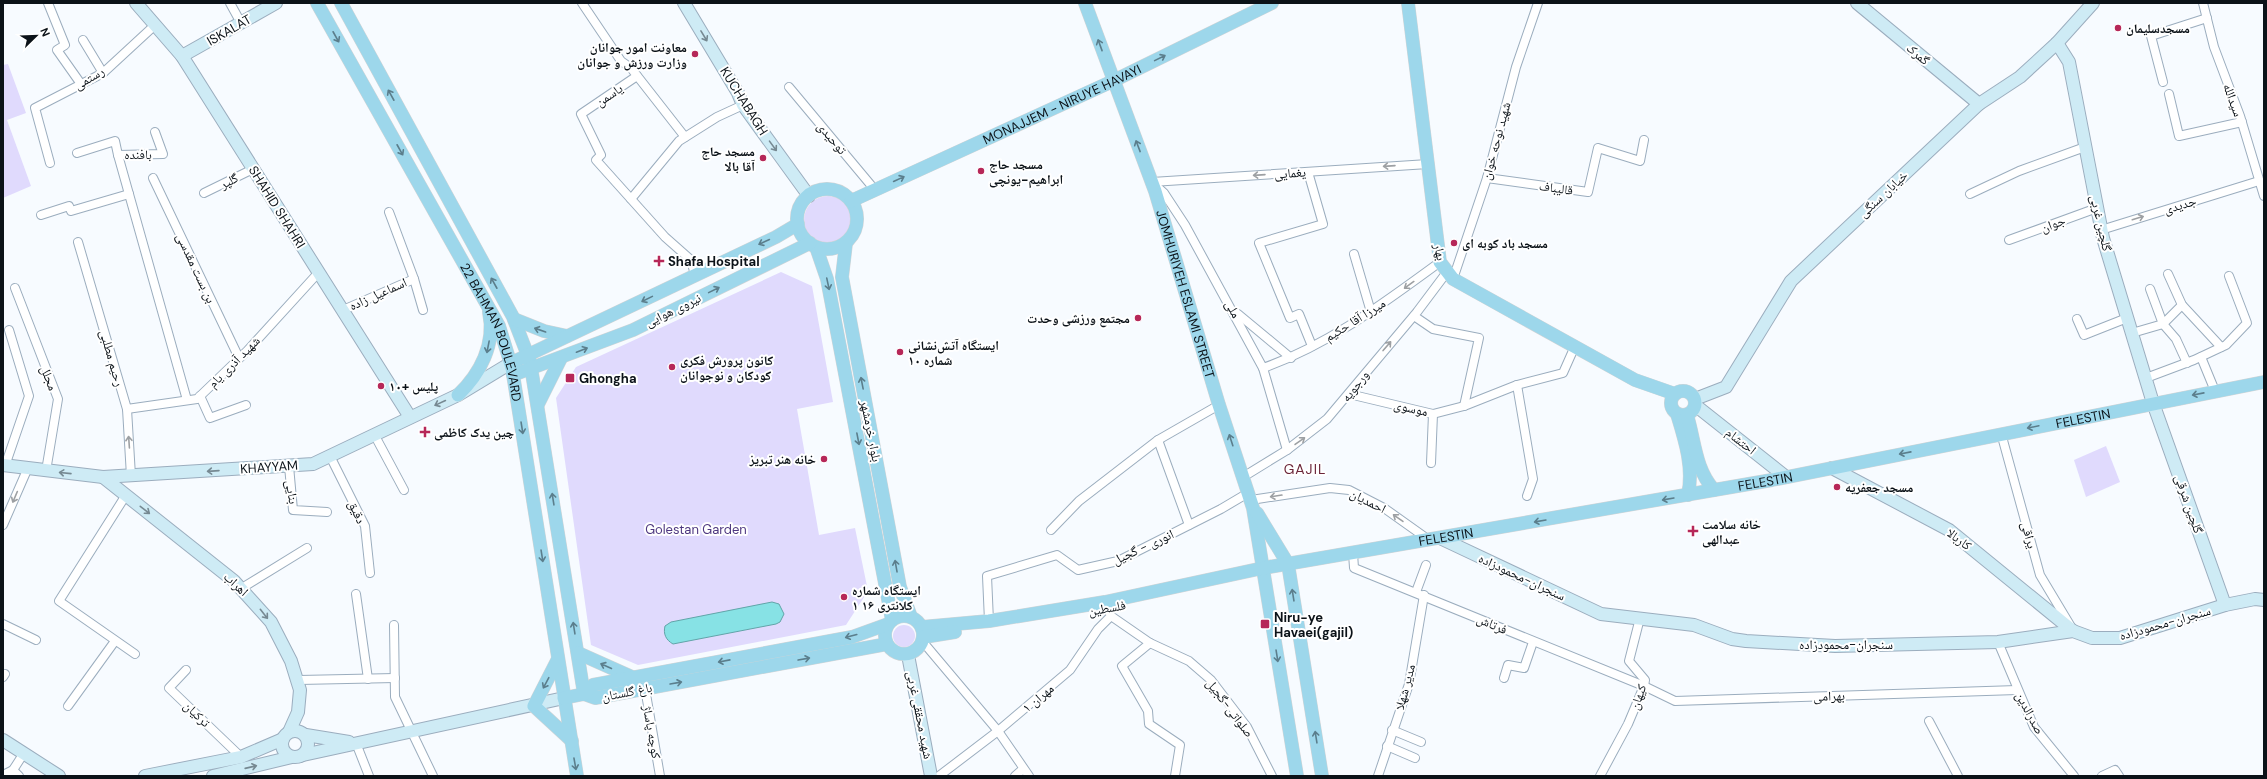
<svg xmlns="http://www.w3.org/2000/svg" width="2267" height="779" viewBox="0 0 2267 779" font-family="'DM Sans','Noto Naskh Arabic',sans-serif">
	<rect width="100%" height="100%" fill="#f7fbff"/>
	<g fill="#e0dafd">
		<path d="M8,64l18,49 -19,7 24,66 -28,12v-133z"/>
		<circle cx="828" cy="220" r="24"/>
		<path d="M781,272l31,14 21,116 -36,7 22,126 36,-7 13,63 -22,34 -208,40 -47,-20 -35,-247 20,-31z"/>
		<path d="M2106,446l14,36 -34,15 -12,-37z"/>
		<circle cx="904" cy="636" r="11"/>
	</g>
	<path fill="#87e2e5" stroke="#62a4a8" d="M772,602l7,2 5,10 -4,8 -4,2 -103,20c-7,-4 -10,-10 -8,-18l6,-4z"/>
	<g fill="none" stroke-linecap="round" stroke-linejoin="round">
		<g stroke="#9badbe" stroke-width="10">
			<g id="street">
				<path d="M48,3l17,42 -8,5 24,34"/>
				<path d="M230,3l11,20"/>
				<path d="M582,3l39,58 10,7 54,69"/>
				<path d="M2203,3l11,44 26,69 24,80"/>
				<path d="M83,40l20,33"/>
				<path d="M637,76l-56,38 20,41 -5,5 69,77 26,23 4,15"/>
				<path d="M2163,82l-12,-46 56,-18"/>
				<path d="M789,87l86,103"/>
				<path d="M2169,94l10,42 63,-14"/>
				<path d="M77,153l38,-12 3,14 45,-1 -8,-22"/>
				<path d="M118,155l69,245"/>
				<path d="M50,163l-15,-55 68,-35 52,-48"/>
				<path d="M1308,172l15,52 -64,19 31,75 9,-4 13,32"/>
				<path d="M153,178l86,180"/>
				<path d="M1487,178l101,14 10,-44 42,13 4,-21"/>
				<path d="M1152,182l276,-18"/>
				<path d="M1154,184l10,9 21,32 78,143 24,82"/>
				<path d="M204,193l49,-24"/>
				<path d="M1970,194l49,-23 66,-24"/>
				<path d="M631,199l48,-58 38,-24 26,-12"/>
				<path d="M389,212l25,67 9,31"/>
				<path d="M41,215l28,-9 2,5 58,-17"/>
				<path d="M2101,230l158,-49"/>
				<path d="M2009,240l88,-32"/>
				<path d="M78,242l49,167 4,67"/>
				<path d="M1354,254l17,58"/>
				<path d="M2168,274l14,31 39,42"/>
				<path d="M1453,279l34,-101 29,-111 22,-64"/>
				<path d="M15,288l43,111 -12,72"/>
				<path d="M2150,289l13,35 13,15 11,24"/>
				<path d="M343,310l71,-31"/>
				<path d="M1238,314l53,44"/>
				<path d="M1414,316l19,13 46,9 -15,68"/>
				<path d="M2077,319l7,16 43,-17"/>
				<path d="M2132,333l31,-9 19,-19"/>
				<path d="M2201,357l14,34"/>
				<path d="M1263,368c66,-23 122,-66 177,-106"/>
				<path d="M2146,378l48,-18 32,-15 21,-22 -18,-47"/>
				<path d="M1517,385l16,94 -6,17"/>
				<path d="M1349,394l84,20 31,-8 53,-21 46,-12 12,-27"/>
				<path d="M200,396l10,22 36,-13"/>
				<path d="M127,409l70,-10 50,-48 72,-79"/>
				<path d="M2001,433l39,142 30,50"/>
				<path d="M374,434l30,56"/>
				<path d="M1158,440l31,85"/>
				<path d="M330,456l35,70 5,47"/>
				<path d="M1431,463l2,-49"/>
				<path d="M5,466l24,-70 -20,-66"/>
				<path d="M289,466l4,44 34,2"/>
				<path d="M1243,477l44,-27 40,-31 90,-107 30,-40"/>
				<path d="M126,495l-67,106 76,53"/>
				<path d="M1251,500l79,-12 19,2 35,18 45,32"/>
				<path d="M3,525l24,-55"/>
				<path d="M1051,530l28,-29 79,-61 61,-35"/>
				<path d="M1353,553l1,15 290,118 31,15 342,-11"/>
				<path d="M242,588l65,-40"/>
				<path d="M1416,592l10,-27"/>
				<path d="M356,594l12,85"/>
				<path d="M1111,616l39,27 39,18 22,19 36,47 25,49"/>
				<path d="M989,621l-2,-45 70,-21 21,15 40,-9 103,-52 27,-16"/>
				<path d="M3,624l33,16"/>
				<path d="M394,625l1,72 38,79"/>
				<path d="M923,642l75,89 31,45"/>
				<path d="M1998,642l36,85 40,49"/>
				<path d="M1150,643l-28,23 26,45 1,13 31,21 -5,31"/>
				<path d="M186,670l-17,18 72,69"/>
				<path d="M3,677l2,-3"/>
				<path d="M1504,678l4,-13 16,3 9,-26"/>
				<path d="M299,680l96,-2"/>
				<path d="M645,688l15,88"/>
				<path d="M68,706l47,-65"/>
				<path d="M1929,721l29,55"/>
				<path d="M1392,730l29,12"/>
				<path d="M356,743l13,33"/>
				<path d="M1387,746l28,12"/>
				<path d="M13,770l11,-17"/>
				<path d="M3,775l10,-5 6,6"/>
				<path d="M939,776l59,-45 72,-61 28,-41 13,-13 -6,-14"/>
				<path d="M1015,776l8,-7"/>
				<path d="M1378,776l31,-92 15,-89"/>
				<path d="M1600,776l28,-52 16,-38 1,-6 -16,-19 11,-43"/>
				<path d="M2102,776l13,-6 4,6"/>
			</g>
		</g>
		<g stroke="#9badbe" stroke-width="14">
			<g id="secondary">
				<path d="M136,3l46,53 228,361"/>
				<path d="M684,3l54,90 5,12 66,91"/>
				<path d="M1857,3l122,101"/>
				<path d="M2057,43l12,19 34,176 50,165 72,202"/>
				<path d="M182,56l94,-53"/>
				<path d="M1695,399l31,-12 65,-106 188,-177 41,-27 37,-34 36,-40"/>
				<path d="M1695,405l91,72"/>
				<path d="M3,465l100,12 210,-13 145,-69 53,-32"/>
				<path d="M1832,468l117,62 124,101"/>
				<path d="M103,477l131,104 37,41 20,39 9,29 -2,22 -9,20"/>
				<path d="M1440,538l161,76 93,11 38,14 14,2 89,5 163,-4 75,-11 19,7h28l105,-33 30,-6 9,1"/>
				<path d="M908,655l23,121"/>
				<circle cx="295" cy="744" r="13"/>
				<path d="M306,735l43,7"/>
				<path d="M3,740l56,36"/>
				<path d="M303,755l261,-57"/>
				<path d="M145,776l96,-19 42,-18"/>
				<path d="M213,776l79,-19"/>
			</g>
		</g>
		<g stroke="#d3d4d5" stroke-width="14">
			<g id="primary">
				<path id="s1" d="M317,3l182,323 13,42 65,408"/>
				<path d="M341,3l172,314 17,44 54,333"/>
				<path id="s2" d="M1085,3l70,188 64,214 34,103 44,268"/>
				<path d="M1408,3l32,259 13,17 182,101 40,14"/>
				<circle cx="827" cy="219" r="30"/>
				<path id="s3" d="M851,201l262,-120 159,-78"/>
				<path d="M846,243l-4,34 58,310 11,30"/>
				<path d="M816,247l11,32 65,341"/>
				<path d="M514,319l30,12 23,5"/>
				<path d="M511,363l265,-126 22,-13"/>
				<path d="M513,375l120,-45 177,-87"/>
				<circle cx="1683" cy="403" r="12"/>
				<path d="M458,395c22,-21 38,-51 31,-83"/>
				<path d="M538,404l23,-46"/>
				<path d="M1677,414c8,26 17,54 11,81"/>
				<path d="M1687,415c8,26 8,54 27,75"/>
				<path d="M1257,513l31,51 34,212"/>
				<circle cx="904" cy="635" r="19"/>
				<path id="s4" d="M922,627l67,-6 116,-19 158,-34 509,-88 492,-98"/>
				<path d="M924,637l31,-5"/>
				<path d="M578,653l56,25"/>
				<path d="M558,659l-24,47 38,35"/>
				<path d="M584,694l11,4 292,-54"/>
				<path d="M564,698l20,-4 9,-9 259,-48 36,-13"/>
			</g>
		</g>
		<use href="#street" stroke="#fff" stroke-width="8"/>
		<use href="#secondary" stroke="#ceebf5" stroke-width="12"/>
		<use href="#primary" stroke="#9dd7eb" stroke-width="13"/>
	</g>
	<defs><path id="oneway-shaft" d="M-6 0H5M1.5-3L5.5 0L1.5 3" fill="none" stroke-width="1.6" stroke-linecap="round" stroke-linejoin="round"/></defs>
	<g stroke="#768992">
		<use href="#oneway-shaft" transform="translate(704 36) rotate(59)"/>
		<use href="#oneway-shaft" transform="translate(773 146) rotate(54)"/>
		<use href="#oneway-shaft" transform="translate(440 403) rotate(155)"/>
		<use href="#oneway-shaft" transform="translate(213 471) rotate(176)"/>
		<use href="#oneway-shaft" transform="translate(65 473) rotate(-174)"/>
		<use href="#oneway-shaft" transform="translate(145 510) rotate(38)"/>
		<use href="#oneway-shaft" transform="translate(264 614) rotate(52)"/>
		<use href="#oneway-shaft" transform="translate(251 767) rotate(-13)"/>
	</g>
	<g stroke="#5b7e8c">
		<use href="#oneway-shaft" transform="translate(336 37) rotate(61)"/>
		<use href="#oneway-shaft" transform="translate(1100 45) rotate(-110)"/>
		<use href="#oneway-shaft" transform="translate(1160 58) rotate(-26)"/>
		<use href="#oneway-shaft" transform="translate(391 95) rotate(-119)"/>
		<use href="#oneway-shaft" transform="translate(1138 146) rotate(-111)"/>
		<use href="#oneway-shaft" transform="translate(400 150) rotate(61)"/>
		<use href="#oneway-shaft" transform="translate(899 179) rotate(-25)"/>
		<use href="#oneway-shaft" transform="translate(764 242) rotate(155)"/>
		<use href="#oneway-shaft" transform="translate(494 283) rotate(-119)"/>
		<use href="#oneway-shaft" transform="translate(828 284) rotate(78)"/>
		<use href="#oneway-shaft" transform="translate(714 290) rotate(-26)"/>
		<use href="#oneway-shaft" transform="translate(647 299) rotate(154)"/>
		<use href="#oneway-shaft" transform="translate(540 330) rotate(-161)"/>
		<use href="#oneway-shaft" transform="translate(488 347) rotate(101)"/>
		<use href="#oneway-shaft" transform="translate(582 350) rotate(-21)"/>
		<use href="#oneway-shaft" transform="translate(862 383) rotate(-101)"/>
		<use href="#oneway-shaft" transform="translate(2198 394) rotate(169)"/>
		<use href="#oneway-shaft" transform="translate(2033 427) rotate(168)"/>
		<use href="#oneway-shaft" transform="translate(522 428) rotate(81)"/>
		<use href="#oneway-shaft" transform="translate(858 439) rotate(79)"/>
		<use href="#oneway-shaft" transform="translate(1231 440) rotate(-108)"/>
		<use href="#oneway-shaft" transform="translate(1905 453) rotate(169)"/>
		<use href="#oneway-shaft" transform="translate(553 499) rotate(-99)"/>
		<use href="#oneway-shaft" transform="translate(1668 499) rotate(170)"/>
		<use href="#oneway-shaft" transform="translate(1540 521) rotate(170)"/>
		<use href="#oneway-shaft" transform="translate(542 556) rotate(81)"/>
		<use href="#oneway-shaft" transform="translate(896 566) rotate(-100)"/>
		<use href="#oneway-shaft" transform="translate(1293 595) rotate(-99)"/>
		<use href="#oneway-shaft" transform="translate(574 628) rotate(-99)"/>
		<use href="#oneway-shaft" transform="translate(851 636) rotate(165)"/>
		<use href="#oneway-shaft" transform="translate(1277 656) rotate(81)"/>
		<use href="#oneway-shaft" transform="translate(804 659) rotate(-10)"/>
		<use href="#oneway-shaft" transform="translate(724 661) rotate(169)"/>
		<use href="#oneway-shaft" transform="translate(606 666) rotate(-156)"/>
		<use href="#oneway-shaft" transform="translate(546 683) rotate(118)"/>
		<use href="#oneway-shaft" transform="translate(676 683) rotate(-10)"/>
		<use href="#oneway-shaft" transform="translate(1316 737) rotate(-99)"/>
		<use href="#oneway-shaft" transform="translate(575 764) rotate(80)"/>
	</g>
	<g stroke="#9da0a3">
		<use href="#oneway-shaft" transform="translate(1389 166) rotate(176)"/>
		<use href="#oneway-shaft" transform="translate(1259 175) rotate(176)"/>
		<use href="#oneway-shaft" transform="translate(2138 218) rotate(-17)"/>
		<use href="#oneway-shaft" transform="translate(1409 285) rotate(144)"/>
		<use href="#oneway-shaft" transform="translate(1387 346) rotate(-49)"/>
		<use href="#oneway-shaft" transform="translate(1300 441) rotate(-35)"/>
		<use href="#oneway-shaft" transform="translate(129 442) rotate(-94)"/>
		<use href="#oneway-shaft" transform="translate(1276 496) rotate(171)"/>
		<use href="#oneway-shaft" transform="translate(15 497) rotate(113)"/>
		<use href="#oneway-shaft" transform="translate(1398 518) rotate(-145)"/>
	</g>
	<g fill="#b62758" stroke="#fff" stroke-width="1.5">
		<circle cx="2118" cy="28" r="4"/>
		<circle cx="695" cy="54" r="4"/>
		<circle cx="763" cy="158" r="4"/>
		<circle cx="981" cy="171" r="4"/>
		<circle cx="1454" cy="243" r="4"/>
		<path d="M657 255h4v4h4v4h-4v4h-4v-4h-4v-4h4z"/>
		<circle cx="1138" cy="318" r="4"/>
		<circle cx="900" cy="352" r="4"/>
		<circle cx="672" cy="367" r="4"/>
		<rect x="565" y="373" width="10" height="10" rx="2"/>
		<circle cx="381" cy="386" r="4"/>
		<path d="M423 426h4v4h4v4h-4v4h-4v-4h-4v-4h4z"/>
		<circle cx="824" cy="459" r="4"/>
		<circle cx="1837" cy="487" r="4"/>
		<path d="M1691 525h4v4h4v4h-4v4h-4v-4h-4v-4h4z"/>
		<circle cx="844" cy="597" r="4"/>
		<rect x="1260" y="619" width="10" height="10" rx="2"/>
	</g>
	<g text-anchor="middle" dominant-baseline="central" stroke-width="4" stroke-linejoin="round" paint-order="stroke">
		<g font-size="13" font-weight="bold" fill="#0b1218" stroke="#fff" text-anchor="start">
			<text x="2126" y="28">مسجدسلیمان</text>
			<text x="687" y="47" text-anchor="end">معاونت امور جوانان<tspan x="687" dy="15">وزارت ورزش و جوانان</tspan></text>
			<text x="755" y="151" text-anchor="end">مسجد حاج<tspan x="755" dy="15">آقا بالا</tspan></text>
			<text x="989" y="164">مسجد حاج<tspan x="989" dy="15">ابراهیم-یونچی</tspan></text>
			<text x="1462" y="243">مسجد باد کوبه ای</text>
			<text x="668" y="261">Shafa Hospital</text>
			<text x="1130" y="318" text-anchor="end">مجتمع ورزشی وحدت</text>
			<text x="908" y="345">ایستگاه آتش‌نشانی<tspan x="908" dy="15">شماره ۱۰</tspan></text>
			<text x="680" y="360">کانون پرورش فکری<tspan x="680" dy="15">کودکان و نوجوانان</tspan></text>
			<text x="579" y="378">Ghongha</text>
			<text x="389" y="386">پلیس +۱۰</text>
			<text x="434" y="432">چین یدک کاظمی</text>
			<text x="816" y="459" text-anchor="end">خانه هنر تبریز</text>
			<text x="1845" y="487">مسجد جعفریه</text>
			<text x="1702" y="524">خانه سلامت<tspan x="1702" dy="15">عبدالهی</tspan></text>
			<text x="852" y="590">ایستگاه شماره<tspan x="852" dy="15">۱ کلانتری ۱۶</tspan></text>
			<text x="1274" y="617">Niru-ye<tspan x="1274" dy="15">Havaei(gajil)</tspan></text>
		</g>
		<g font-size="13" fill="#0b1218" stroke="#fff">
			<text transform="translate(229 30) rotate(-30)">ISKALAT</text>
			<text transform="translate(1918 54) rotate(40)">گمرک</text>
			<text transform="translate(89 78) rotate(-30)">رستمی</text>
			<text transform="translate(609 95) rotate(-34)">یاسمن</text>
			<text transform="translate(2233 100) rotate(70)">سیدالله</text>
			<text transform="translate(744 101) rotate(58)">KUCHABAGH</text>
			<text stroke="none"><textPath href="#s3" startOffset="232">MONAJJEM - NIRUYE HAVAYI</textPath></text>
			<text transform="translate(832 138) rotate(50)">توحیدی</text>
			<text transform="translate(1496 141) rotate(-75)">شهید نوحه خوان</text>
			<text x="138" y="154">بافنده</text>
			<text transform="translate(1290 173) rotate(-4)">یغمایی</text>
			<text transform="translate(229 181) rotate(-27)">گلپر</text>
			<text transform="translate(1556 188) rotate(8)">قالیباف</text>
			<text transform="translate(1883 194) rotate(-43)">خیابان سنگی</text>
			<text transform="translate(2180 205) rotate(-17)">جدیدی</text>
			<text transform="translate(277 207) rotate(58)">SHAHID SHAHRI</text>
			<text transform="translate(2101 223) rotate(77)">گلچین غربی</text>
			<text transform="translate(2053 224) rotate(-20)">جوان</text>
			<text transform="translate(1440 252) rotate(78)">بهار</text>
			<text transform="translate(196 268) rotate(65)">بن بست مقدسی</text>
			<text transform="translate(378 294) rotate(-24)">اسماعیل زاده</text>
			<text stroke="none"><textPath href="#s2" startOffset="308">JOMHURIYEH ESLAMI STREET</textPath></text>
			<text transform="translate(1233 309) rotate(61)">ملی</text>
			<text transform="translate(673 310) rotate(-26)">نیروی هوایی</text>
			<text transform="translate(1355 320) rotate(-32)">میرزا آقا حکیم</text>
			<text stroke="none"><textPath href="#s1" startOffset="374">22 BAHMAN BOULEVARD</textPath></text>
			<text transform="translate(112 358) rotate(74)">رحیم مطلبی</text>
			<text transform="translate(234 362) rotate(-45)">شهید آذری یام</text>
			<text transform="translate(49 378) rotate(69)">مجلل</text>
			<text transform="translate(1355 386) rotate(-52)">ورجویه</text>
			<text transform="translate(1411 408) rotate(13)">موسوی</text>
			<text stroke="none"><textPath href="#s4" startOffset="1180">FELESTIN</textPath></text>
			<text transform="translate(871 431) rotate(79)">بلوار خرمشهر</text>
			<text transform="translate(1741 441) rotate(38)">احتشام</text>
			<text transform="translate(269 467) rotate(-4)">KHAYYAM</text>
			<text stroke="none"><textPath href="#s4" startOffset="856">FELESTIN</textPath></text>
			<text transform="translate(292 492) rotate(82)">بنایی</text>
			<text transform="translate(1368 501) rotate(27)">احمدیان</text>
			<text transform="translate(2189 504) rotate(71)">گلچین شرقی</text>
			<text transform="translate(357 512) rotate(66)">دقیق</text>
			<text transform="translate(2029 535) rotate(75)">یراقی</text>
			<text stroke="none"><textPath href="#s4" startOffset="532">FELESTIN</textPath></text>
			<text transform="translate(1959 539) rotate(37)">کاربالا</text>
			<text transform="translate(1143 547) rotate(-25)">انوری - گجیل</text>
			<text transform="translate(1522 577) rotate(25)">سنجران-محمودزاده</text>
			<text transform="translate(236 584) rotate(43)">اهراب</text>
			<text transform="translate(1107 608) rotate(-10)">فلسطین</text>
			<text transform="translate(2165 623) rotate(-16)">سنجران-محمودزاده</text>
			<text transform="translate(1492 624) rotate(23)">فرتاش</text>
			<text x="1846" y="644">سنجران-محمودزاده</text>
			<text transform="translate(1405 687) rotate(-75)">مدیر شهلا</text>
			<text transform="translate(627 692) rotate(-11)">باغ گلستان</text>
			<text transform="translate(1829 696) rotate(-2)">بهرامی</text>
			<text transform="translate(1638 697) rotate(-71)">کیهان</text>
			<text transform="translate(1038 698) rotate(-40)">مهران ۱</text>
			<text transform="translate(1230 708) rotate(53)">صلواتی-گجیل</text>
			<text transform="translate(2030 713) rotate(62)">صدرالدین</text>
			<text transform="translate(197 714) rotate(44)">ترکیان</text>
			<text transform="translate(920 715) rotate(79)">شهید محققی غربی</text>
			<text transform="translate(652 732) rotate(80)">کوچه پاساژ</text>
		</g>
		<g font-size="13" fill="#4e3880" stroke="#fff">
			<text x="696" y="529">Golestan Garden</text>
		</g>
		<g font-size="14" letter-spacing="1" fill="#6b2538" stroke="#fff">
			<text x="1305" y="469">GAJIL</text>
		</g>
	</g>
	<rect width="2267" height="779" fill="none" stroke="#0b1218" stroke-width="8"/>
	<g transform="translate(36 36) rotate(67)" stroke="#ffffff" stroke-width="3" paint-order="stroke">
	<path d="M0-3L7 15L0 10L-7 15Z" fill="#0b1218"/>
	<text y="-6" font-size="11" font-weight="bold" text-anchor="middle" fill="#0b1218">N</text>
	</g>
</svg>
